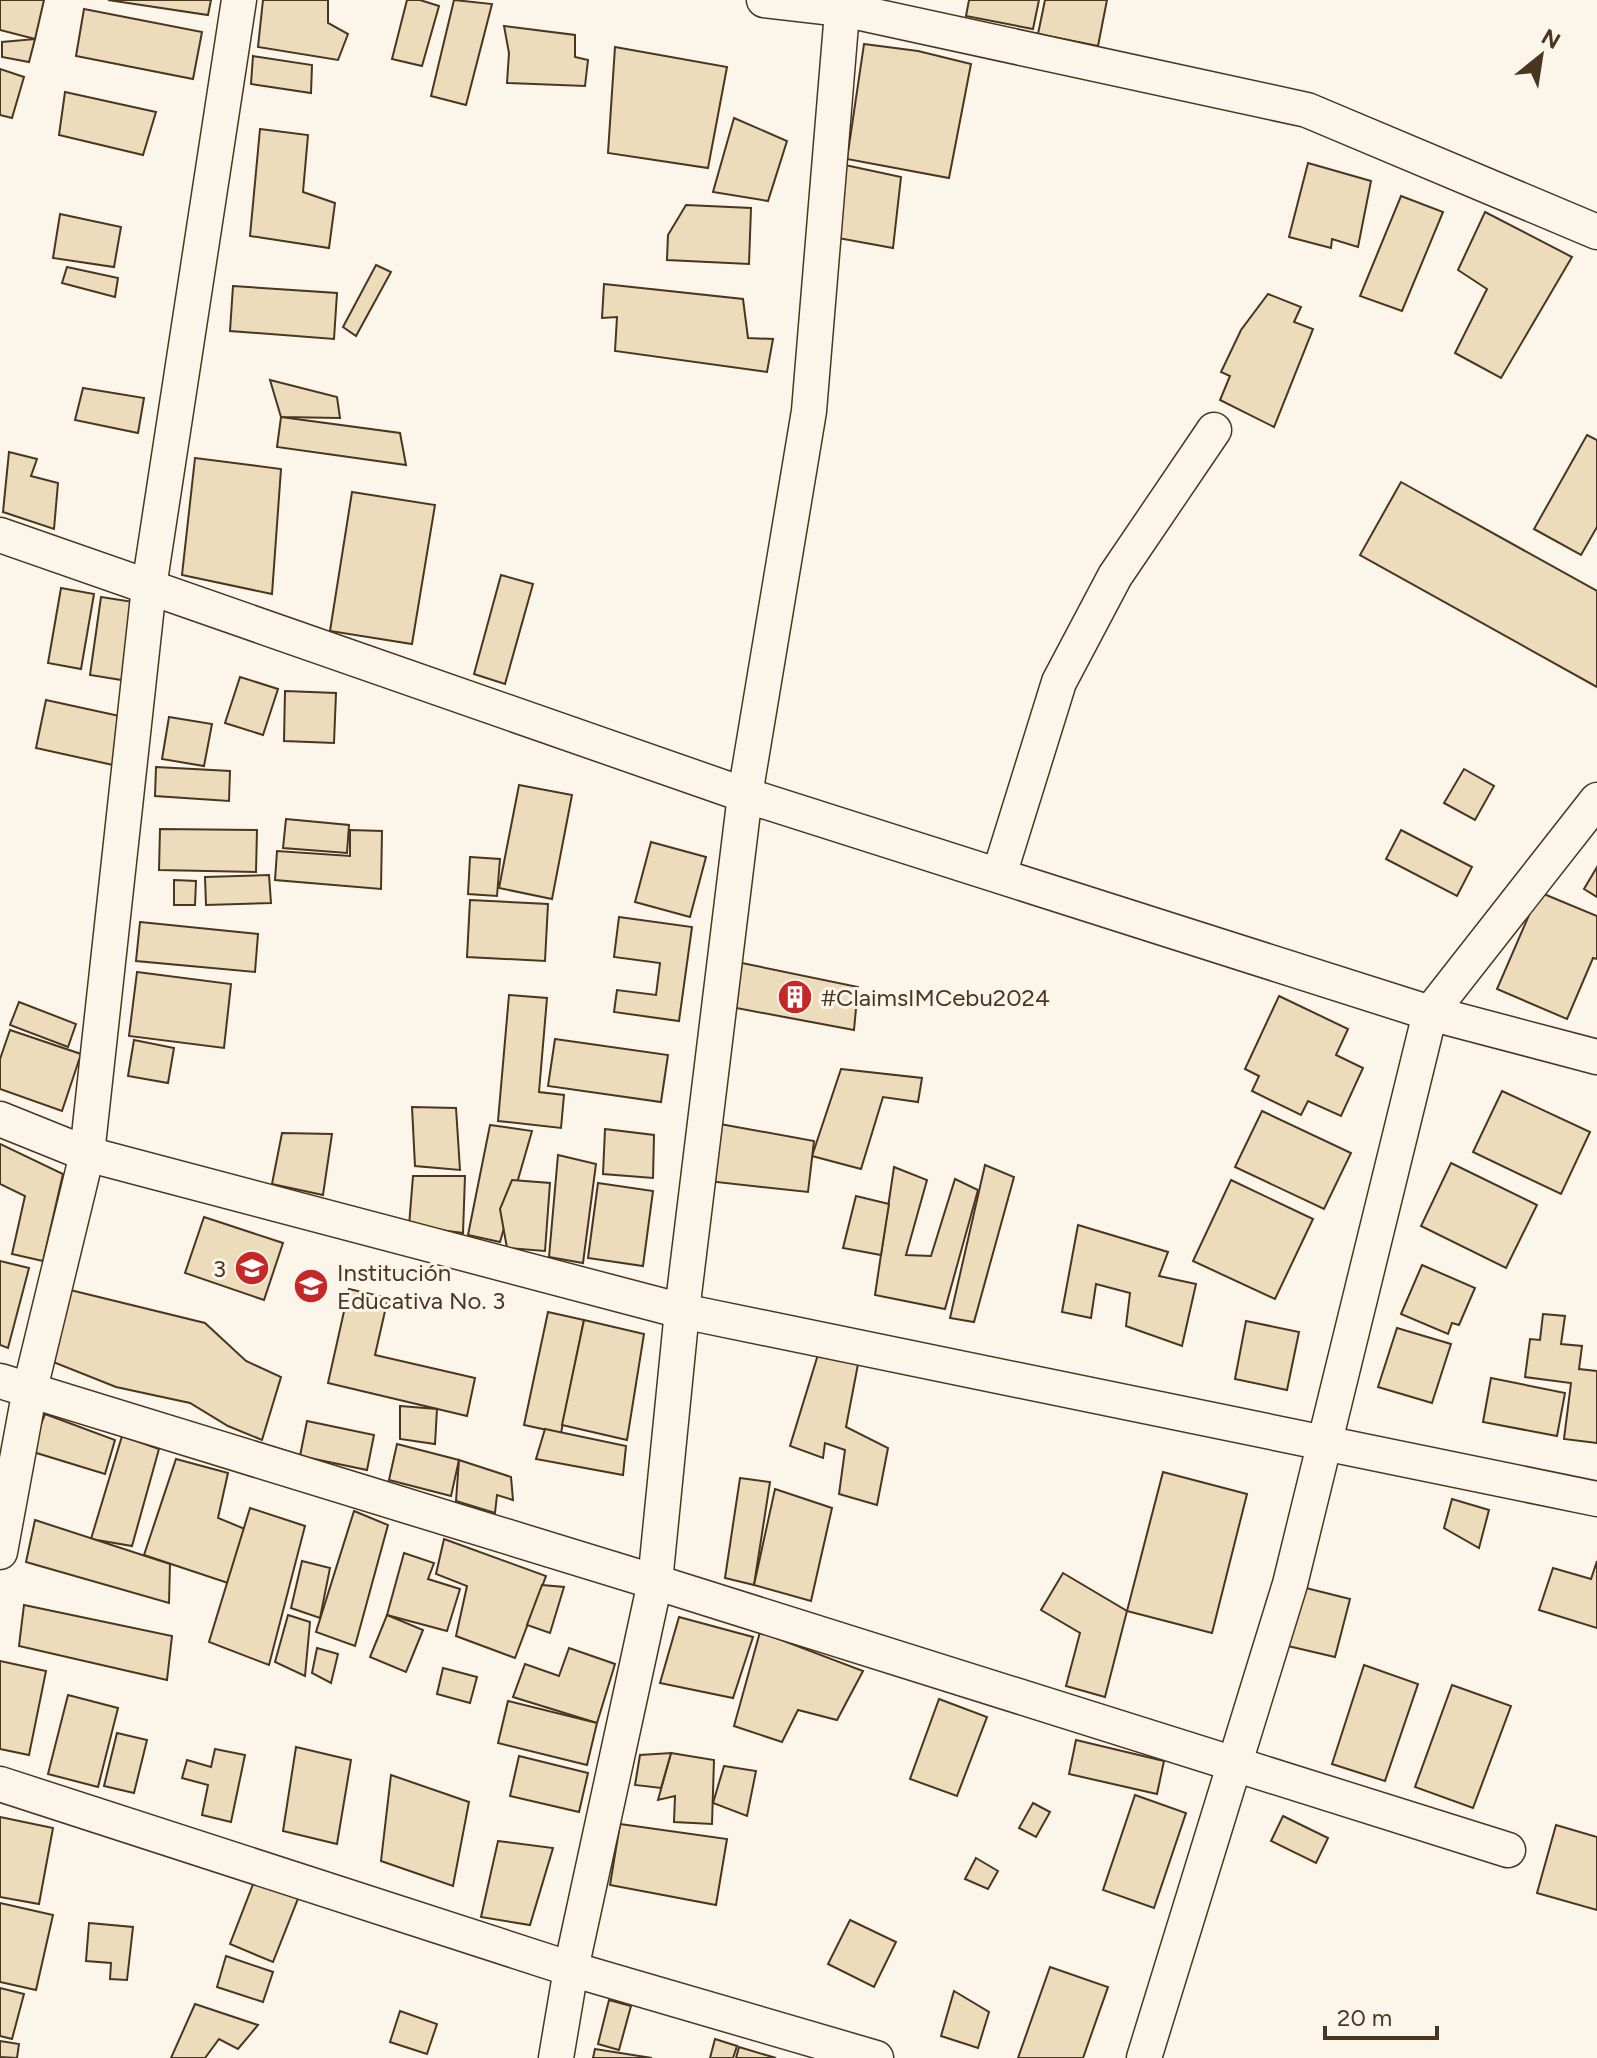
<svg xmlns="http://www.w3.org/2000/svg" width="1597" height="2058" viewBox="0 0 1597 2058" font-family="Figtree,sans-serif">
	<rect width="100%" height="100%" fill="#fbf6e9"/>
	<g fill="#ecdcbc" stroke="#4a3520" stroke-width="2">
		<path d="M0,0h44l-9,39 -35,-9z"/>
		<path d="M108,0h103l-3,15z"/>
		<path d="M263,0h65v23l20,11 -10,26 -80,-13z"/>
		<path d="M407,0h13l19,6 -17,60 -30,-7z"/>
		<path d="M454,0l38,4 -26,101 -35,-9z"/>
		<path d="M969,0h70l-6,29 -67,-13z"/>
		<path d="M1045,0h62l-9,46 -60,-12z"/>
		<path d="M84,9l118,23 -9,47 -117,-23z"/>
		<path d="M504,26l71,9v22l13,3 -3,26 -78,-3 2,-30z"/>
		<path d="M35,39l-6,23 -27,-5v-15z"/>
		<path d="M864,44l54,7 53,13 -22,114 -102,-19z"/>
		<path d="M615,47l112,20 -19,101 -100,-15z"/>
		<path d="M253,56l59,9 -1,28 -60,-9z"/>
		<path d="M0,69l24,8 -12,41 -12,-3z"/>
		<path d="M65,92l91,20 -13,43 -84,-20z"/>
		<path d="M734,118l53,23 -19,60 -55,-9z"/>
		<path d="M260,129l48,6 -5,57 32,11 -6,45 -79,-12z"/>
		<path d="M1308,163l63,18 -13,66 -26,-8 -1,9 -42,-11z"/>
		<path d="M845,165l56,12 -8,71 -55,-10z"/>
		<path d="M1401,196l42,16 -41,99 -42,-15z"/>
		<path d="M686,205l65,3 -2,56 -82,-4 1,-25z"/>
		<path d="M1485,212l87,45 -71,121 -46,-25 32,-64 -29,-19z"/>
		<path d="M60,214l61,13 -7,40 -61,-9z"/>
		<path d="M376,265l15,7 -35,64 -13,-9z"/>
		<path d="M67,267l51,11 -3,19 -53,-14z"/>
		<path d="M604,284l139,15 5,39 25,1 -6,33 -152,-21 2,-34 -15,1z"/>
		<path d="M233,286l104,7 -3,46 -104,-8z"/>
		<path d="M1268,294l33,13 -7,15 19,7 -39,98 -54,-27 10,-24 -9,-4 20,-42z"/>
		<path d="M270,380l67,17 3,21 -59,-1z"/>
		<path d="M83,388l61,10 -6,35 -63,-13z"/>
		<path d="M281,417l119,16 6,32 -129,-18z"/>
		<path d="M1587,435l10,5v87l-16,28 -47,-26z"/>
		<path d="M9,452l28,7 -6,17 27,7 -4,46 -51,-17z"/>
		<path d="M195,458l86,11 -9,125 -90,-19z"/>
		<path d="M1401,482l196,109v96l-237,-132z"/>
		<path d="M352,492l83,13 -23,139 -82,-13z"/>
		<path d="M501,575l32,9 -28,100 -31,-10z"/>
		<path d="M61,588l33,6 -13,75 -33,-6z"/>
		<path d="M101,597l39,6 -12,78 -38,-6z"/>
		<path d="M240,677l38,12 -15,46 -38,-12z"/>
		<path d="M285,691l51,2 -2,50 -50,-2z"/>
		<path d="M46,700l78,17 -11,48 -77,-17z"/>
		<path d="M169,717l43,7 -8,42 -42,-7z"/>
		<path d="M156,767l74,4 -1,30 -74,-5z"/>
		<path d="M1464,769l30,17 -19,34 -31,-17z"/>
		<path d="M519,785l53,10 -20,104 -53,-11z"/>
		<path d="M286,819l63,6 -2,28 -64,-5z"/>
		<path d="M160,829l97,1 -1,42 -97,-2z"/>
		<path d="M350,830l32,1 -1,58 -106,-9 2,-29 73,5z"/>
		<path d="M1401,830l71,37 -15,29 -71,-37z"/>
		<path d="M651,842l55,15 -16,60 -55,-15z"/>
		<path d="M470,857l30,2 -3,37 -29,-2z"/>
		<path d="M1597,867v30l-13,-8z"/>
		<path d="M269,875l2,28 -65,2 -1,-28z"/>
		<path d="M174,880l22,1 -1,24h-21z"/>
		<path d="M1539,892l58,24v43l-4,-1 -26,61 -70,-30z"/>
		<path d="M470,900l78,4 -3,57 -78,-4z"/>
		<path d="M619,917l73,10 -13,94 -65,-9 3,-22 39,5 4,-32 -46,-6z"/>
		<path d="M140,922l118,12 -3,38 -119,-11z"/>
		<path d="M737,962l121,25 -4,43 -123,-23z"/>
		<path d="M137,972l94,12 -7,64 -95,-12z"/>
		<path d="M509,995l38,3 -8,94 25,3 -3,33 -63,-7z"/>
		<path d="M1279,996l69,33 -12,26 27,13 -22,48 -33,-15 -7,14 -49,-24 7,-15 -14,-7z"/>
		<path d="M19,1002l57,22 -8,23 -58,-22z"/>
		<path d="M10,1030l71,24 -19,57 -62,-22v-30z"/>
		<path d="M555,1039l113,16 -7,47 -113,-16z"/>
		<path d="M134,1040l40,8 -6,35 -40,-7z"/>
		<path d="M841,1069l81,9 -4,24 -35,-5 -22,72 -49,-13z"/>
		<path d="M1502,1091l88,41 -29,62 -88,-42z"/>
		<path d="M412,1107l44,1 4,62 -45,-4z"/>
		<path d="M1262,1111l89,42 -27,56 -89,-42z"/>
		<path d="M720,1124l94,17 -6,51 -101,-11z"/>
		<path d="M490,1125l42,6 -32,111 -32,-7z"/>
		<path d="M605,1129l49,6 -1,43 -50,-4z"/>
		<path d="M282,1133l50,1 -9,61 -51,-11z"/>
		<path d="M0,1144l63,30 -20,87 -31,-7 13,-58 -25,-12z"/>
		<path d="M558,1155l38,9 -13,99 -34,-6z"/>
		<path d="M1451,1163l86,42 -31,63 -85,-42z"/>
		<path d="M985,1165l29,12 -40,145 -24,-4z"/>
		<path d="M894,1167l33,13 -21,75 25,1 24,-77 23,11 -33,119 -70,-14z"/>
		<path d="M413,1176h52l-2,57 -54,-7z"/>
		<path d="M512,1180l38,3 -5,68 -38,-3 -7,-39z"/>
		<path d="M1231,1180l82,39 -38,80 -82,-38z"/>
		<path d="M598,1183l55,8 -10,75 -55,-8z"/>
		<path d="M856,1196l33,8 -8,51 -38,-7z"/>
		<path d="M204,1217l79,26 -19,57 -79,-27z"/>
		<path d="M1078,1225l90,27 -9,24 37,8 -14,62 -56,-20 4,-33 -34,-9 -5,34 -29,-6z"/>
		<path d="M0,1261l29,7 -21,80 -8,-3z"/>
		<path d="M1422,1265l53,23 -16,37 -7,-2 -4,11 -47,-20z"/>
		<path d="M62,1288l143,35 41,38 35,16 -19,63 -34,-14 -38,-23 -74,-16 -78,-31z"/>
		<path d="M349,1289l39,9 -13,57 100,23 -8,38 -139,-33z"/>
		<path d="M548,1312l36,8 -23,113 -37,-8z"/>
		<path d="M1543,1314l22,2 -4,28 21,2 -3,23 18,2v72l-33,-4 7,-56 -46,-6 5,-38 10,1z"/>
		<path d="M584,1320l60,14 -17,106 -65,-15z"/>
		<path d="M1246,1321l53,11 -12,58 -52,-11z"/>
		<path d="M1397,1328l54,16 -19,59 -54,-16z"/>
		<path d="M820,1348l39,11 -13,68 42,21 -11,57 -38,-11 6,-44 -20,-7 -2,15 -33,-12z"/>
		<path d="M1491,1378l74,15 -8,43 -74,-14z"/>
		<path d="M400,1406l37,3 -2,35 -35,-5z"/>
		<path d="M45,1414l70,26 -10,34 -75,-23z"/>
		<path d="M307,1421l67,14 -7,35 -67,-14z"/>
		<path d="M545,1429l81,17 -3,29 -87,-16z"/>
		<path d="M122,1436l37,13 -27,97 -41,-7z"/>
		<path d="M397,1444l62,16 -8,36 -62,-16z"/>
		<path d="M176,1459l52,14 -10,45 27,11 -17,54 -84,-28z"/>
		<path d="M459,1460l52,17 2,23 -16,-5 -2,18 -39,-12z"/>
		<path d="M1163,1472l84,22 -35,139 -85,-22z"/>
		<path d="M740,1478l30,4 -16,103 -29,-7z"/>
		<path d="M775,1489l57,19 -21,93 -57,-16z"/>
		<path d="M1452,1499l37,11 -10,38 -35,-20z"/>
		<path d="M250,1508l55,18 -36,139 -60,-23z"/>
		<path d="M354,1511l34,14 -33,121 -39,-14z"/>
		<path d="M35,1520l135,44 -1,39 -143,-41z"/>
		<path d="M444,1539l102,37 -31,82 -59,-22 11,-50 -31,-12z"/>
		<path d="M404,1553l30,10 -6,16 32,10 -13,42 -60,-16z"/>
		<path d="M302,1561l28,7 -10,50 -29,-10z"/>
		<path d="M1597,1561v67l-58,-18 14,-42 38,11z"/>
		<path d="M1063,1573l64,38 -22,86 -39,-11 14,-53 -39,-23z"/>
		<path d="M1290,1584l60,15 -15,58 -60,-14z"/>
		<path d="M542,1585l22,2 -14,46 -23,-8z"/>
		<path d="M24,1605l148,31 -5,44 -148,-34z"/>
		<path d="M288,1615l22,7 -5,54 -30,-14z"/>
		<path d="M387,1615l36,15 -17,42 -36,-15z"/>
		<path d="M679,1617l74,20 -20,61 -73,-15z"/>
		<path d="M760,1632l103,39 -26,49 -39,-10 -16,32 -48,-16z"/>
		<path d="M317,1648l21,6 -7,29 -19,-10z"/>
		<path d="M569,1648l46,16 -18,59 -84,-26 12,-33 34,12z"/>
		<path d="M0,1661l46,10 -17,84 -29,-6z"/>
		<path d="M1364,1665l54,19 -33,97 -53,-17z"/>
		<path d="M443,1668l34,9 -7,26 -33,-9z"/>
		<path d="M1452,1685l59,21 -38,102 -58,-21z"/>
		<path d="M68,1695l50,13 -20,79 -50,-13z"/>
		<path d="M939,1699l48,18 -30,79 -47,-17z"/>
		<path d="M508,1701l89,22 -10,42 -89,-22z"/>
		<path d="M117,1733l30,7 -13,53 -30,-7z"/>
		<path d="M1076,1740l88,21 -7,33 -88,-20z"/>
		<path d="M296,1747l55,13 -14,84 -54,-13z"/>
		<path d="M215,1749l30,6 -14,67 -29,-7 6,-30 -26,-7 5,-18 24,7z"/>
		<path d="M671,1753l43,7 -2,64 -38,-2 1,-26 -17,4z"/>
		<path d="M671,1753l-10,35 -26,-3 5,-30z"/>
		<path d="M519,1756l69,17 -9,39 -69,-16z"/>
		<path d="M724,1766l32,5 -9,45 -34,-13z"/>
		<path d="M391,1775l78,27 -16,84 -72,-25z"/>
		<path d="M1135,1795l51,18 -32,95 -51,-18z"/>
		<path d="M1033,1803l17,9 -14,25 -17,-9z"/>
		<path d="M1283,1816l45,22 -12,25 -45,-22z"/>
		<path d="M0,1817l53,11 -14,76 -39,-7z"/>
		<path d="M620,1824l107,15 -11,66 -106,-20z"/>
		<path d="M1556,1825l41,12v73l-60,-17z"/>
		<path d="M498,1841l55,7 -23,77 -49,-8z"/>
		<path d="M976,1858l22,13 -10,18 -23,-10z"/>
		<path d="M257,1874l44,17 -28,71 -43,-18z"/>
		<path d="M0,1903l53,12 -17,75 -36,-8z"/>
		<path d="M850,1920l46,22 -22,45 -46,-23z"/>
		<path d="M89,1923l44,4 -6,53 -17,-1 1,-16 -25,-2z"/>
		<path d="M226,1956l47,16 -10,30 -46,-15z"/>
		<path d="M1050,1967l58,20 -25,71h-65z"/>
		<path d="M0,1988l24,6 -12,45 -12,-3z"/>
		<path d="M954,1991l35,21 -11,36 -37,-12z"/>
		<path d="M609,2000l22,6 -12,44 -21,-6z"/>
		<path d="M195,2004l63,21 -20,24 -19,-10 -14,19h-34z"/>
		<path d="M400,2011l37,13 -10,30 -37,-12z"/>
		<path d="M715,2039l22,7 -4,12h-23z"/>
		<path d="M0,2041l19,3 -2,14 -17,-1z"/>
		<path d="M739,2047l37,11h-40z"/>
		<path d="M595,2049l57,9h-59z"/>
	</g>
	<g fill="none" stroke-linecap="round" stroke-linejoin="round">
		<g stroke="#4a3520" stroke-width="37">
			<g id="minor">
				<path d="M764,0l78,9 465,101 290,122"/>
				<path d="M0,535l745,260 685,218 167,44"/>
				<path d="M999,875l60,-193 56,-106 99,-146"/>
				<path d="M0,1119l87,35 595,157 915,188"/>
				<path d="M0,1381l655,201 853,268"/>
				<path d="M0,1552l30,-163 57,-235 62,-567 90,-587"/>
				<path d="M0,1784l571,185 305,89"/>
				<path d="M556,2058l15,-89 84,-387 27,-271 63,-516 64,-384 34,-411"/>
				<path d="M1144,2058l146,-474 140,-571 167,-213"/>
			</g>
		</g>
		<use href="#minor" stroke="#fbf6e9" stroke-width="34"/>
	</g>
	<defs>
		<g id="building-disc" transform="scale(1.8)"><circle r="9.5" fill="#c62828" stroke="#fbf6e9"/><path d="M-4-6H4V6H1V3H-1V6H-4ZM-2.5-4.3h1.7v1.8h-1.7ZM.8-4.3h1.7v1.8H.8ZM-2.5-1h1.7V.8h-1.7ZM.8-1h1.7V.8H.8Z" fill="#fff"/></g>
		<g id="school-disc" transform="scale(1.8)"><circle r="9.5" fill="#c62828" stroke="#fbf6e9"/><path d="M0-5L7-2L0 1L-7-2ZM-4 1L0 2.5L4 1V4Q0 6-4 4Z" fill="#fff"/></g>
	</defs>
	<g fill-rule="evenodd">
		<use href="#building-disc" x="795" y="997"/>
		<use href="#school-disc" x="252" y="1268"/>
		<use href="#school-disc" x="311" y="1286"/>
	</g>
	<g text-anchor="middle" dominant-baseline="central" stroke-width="6" stroke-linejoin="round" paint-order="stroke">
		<g font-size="24" fill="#4a3520" stroke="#fbf6e9" text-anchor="start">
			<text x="821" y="997">#ClaimsIMCebu2024</text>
			<text x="226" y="1268" text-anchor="end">3</text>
			<text x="337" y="1272">Institución<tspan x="337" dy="28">Educativa No. 3</tspan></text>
		</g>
	</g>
	<g transform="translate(1541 56) rotate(30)" stroke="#fbf6e9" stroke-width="6" paint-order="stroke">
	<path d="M0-6L14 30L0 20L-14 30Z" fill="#4a3520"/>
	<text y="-12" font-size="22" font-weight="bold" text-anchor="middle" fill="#4a3520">N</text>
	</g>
	<path d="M1325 2026v12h112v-12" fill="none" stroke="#4a3520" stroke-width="4"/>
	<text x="1337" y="2026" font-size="24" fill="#4a3520" stroke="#fbf6e9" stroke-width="6" paint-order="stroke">20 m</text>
</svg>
